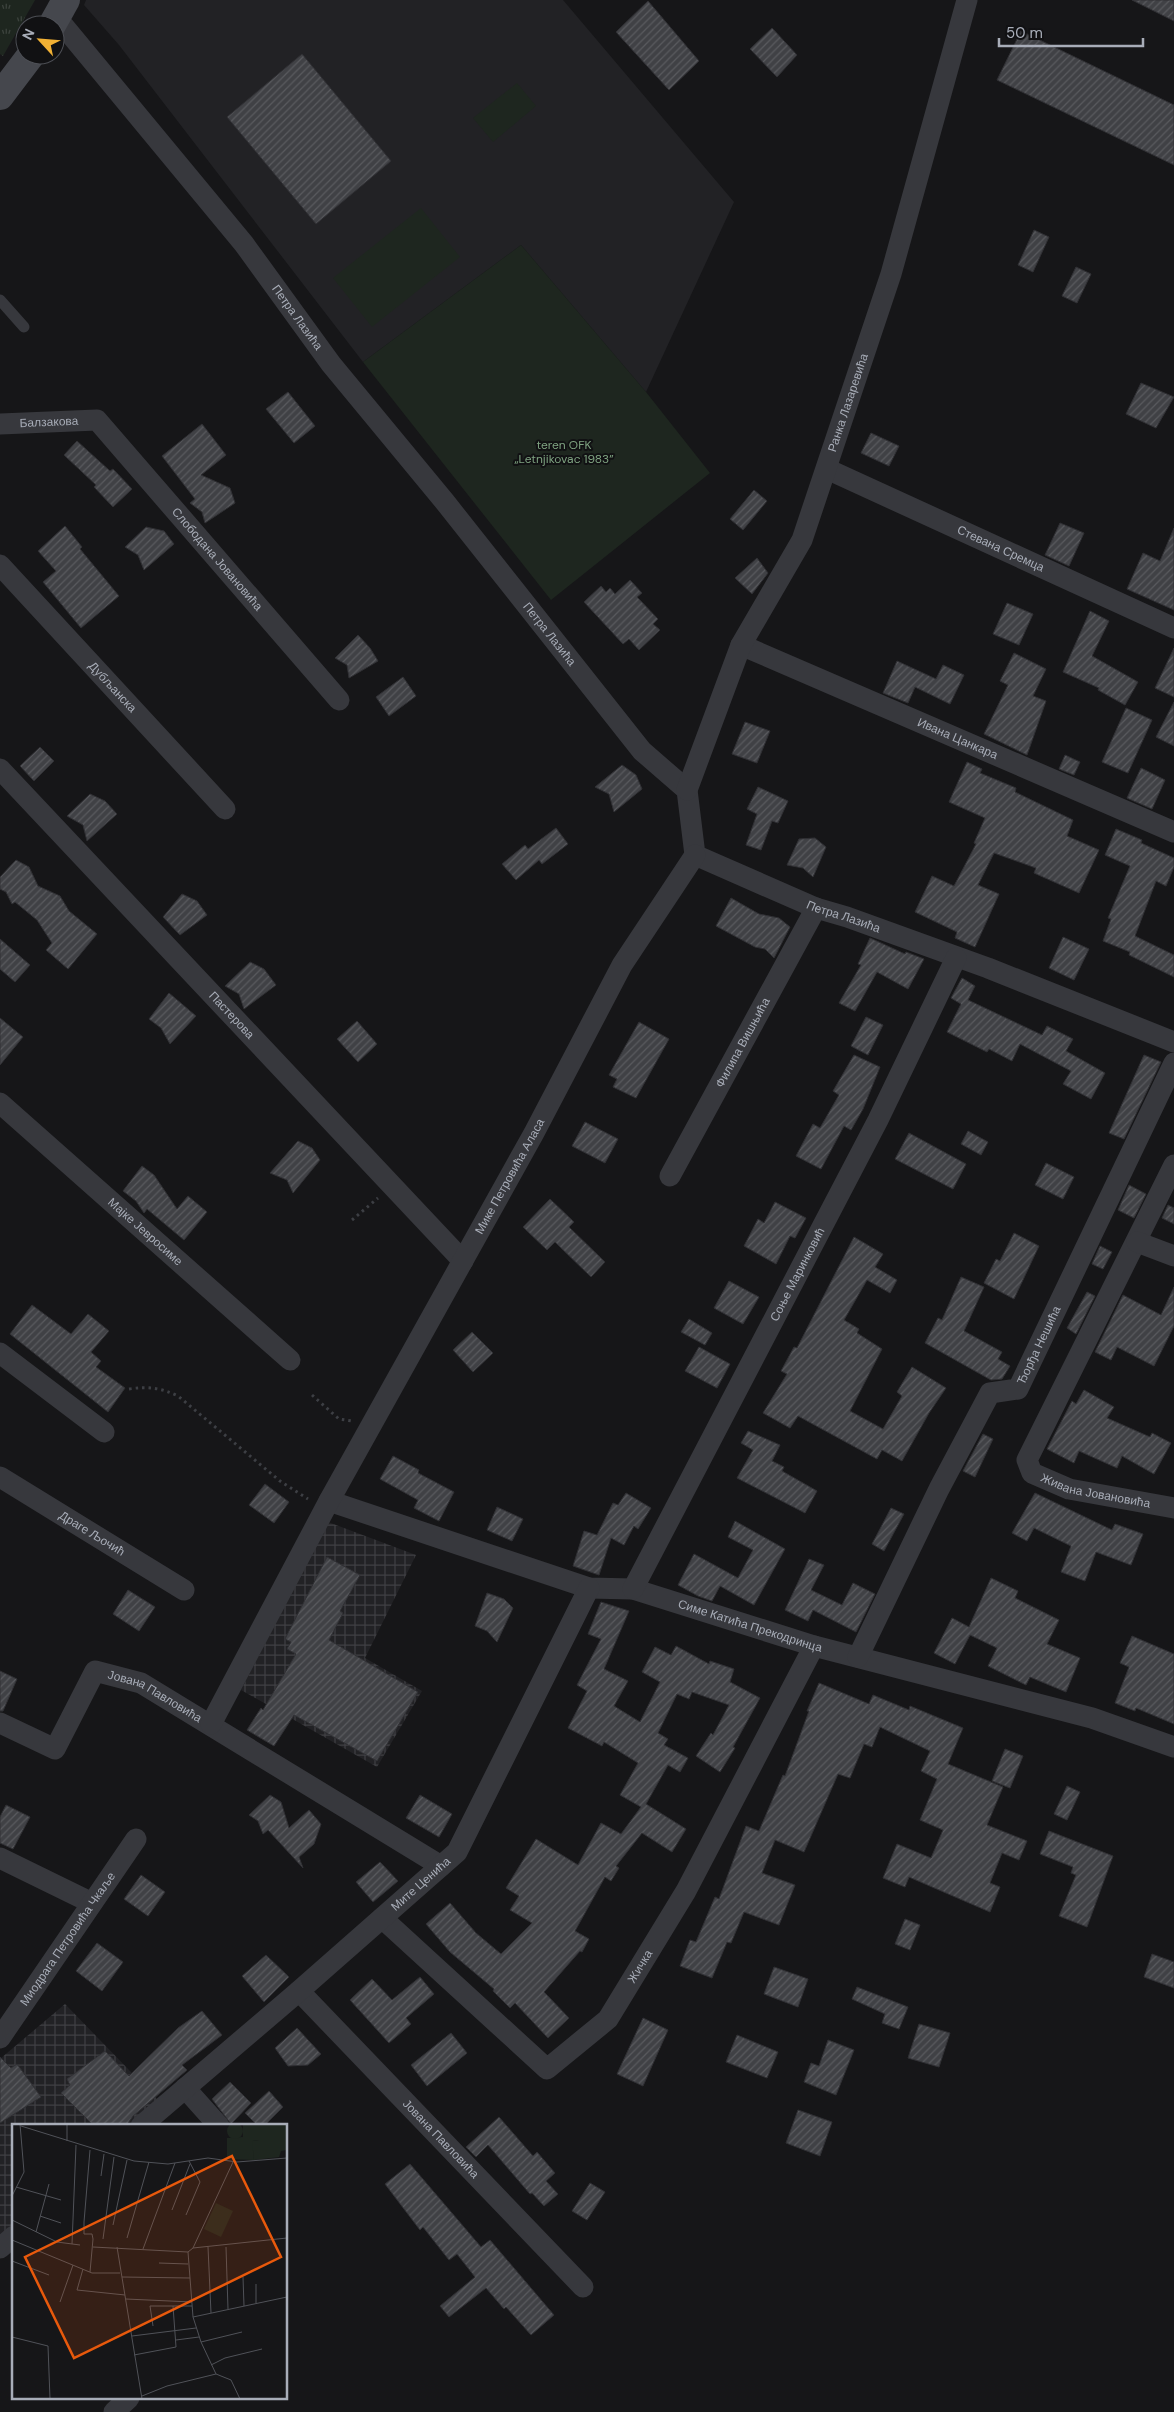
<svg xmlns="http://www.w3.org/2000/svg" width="1174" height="2412" viewBox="0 0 1174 2412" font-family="'DM Sans',sans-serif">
	<defs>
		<pattern id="industrial-grid" width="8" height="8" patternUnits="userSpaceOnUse" patternTransform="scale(1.25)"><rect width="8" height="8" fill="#222225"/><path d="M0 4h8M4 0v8" fill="none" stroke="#3f3f43"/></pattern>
		<pattern id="grass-tufts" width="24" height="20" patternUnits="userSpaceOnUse" patternTransform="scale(1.25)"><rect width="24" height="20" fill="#1e261f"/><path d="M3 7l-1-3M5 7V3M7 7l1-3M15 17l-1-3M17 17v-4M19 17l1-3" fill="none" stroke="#3c433d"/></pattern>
		<pattern id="building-hatch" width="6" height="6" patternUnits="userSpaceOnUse" patternTransform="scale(1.25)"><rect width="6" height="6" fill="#404145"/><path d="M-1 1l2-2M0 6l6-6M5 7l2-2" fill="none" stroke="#595a5e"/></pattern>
	</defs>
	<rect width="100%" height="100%" fill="#161618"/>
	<path fill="#222225" d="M86,0h477l171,202 -88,190 -125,-147 -158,117 -244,-317 -35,-40z"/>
	<g fill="url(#industrial-grid)">
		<path d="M328,1522l88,33 -51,103 57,33 -45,76 -136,-77z"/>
		<path d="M65,2004l96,99 -25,23h-122v109l-14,12v-188z"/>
	</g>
	<path fill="url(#grass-tufts)" d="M0,0h35l-32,56 -3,-2z"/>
	<g fill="#1e261f">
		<path d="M517,83l19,23 -43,36 -20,-24z"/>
		<path d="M421,208l39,49 -88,70 -39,-49z"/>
		<path d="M521,245l125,147 64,81 -159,127 -188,-238z"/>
	</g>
	<g fill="url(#building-hatch)" stroke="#303034">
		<path d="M1132,0h42v21z"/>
		<path d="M648,1l51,60 -30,29 -53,-58z"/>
		<path d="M772,28l25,27 -20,22 -27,-28z"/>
		<path d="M1021,31l153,74v60l-177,-85z"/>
		<path d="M302,54l89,107 -75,63 -89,-107z"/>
		<path d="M1034,230l15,7 -16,35 -15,-7z"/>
		<path d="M1076,267l15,7 -14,29 -15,-7z"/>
		<path d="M1141,383l33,14 -18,31 -30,-14z"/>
		<path d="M288,392l27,34 -21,17 -28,-34z"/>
		<path d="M202,424l24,31 -25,20 29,13 5,15 -30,20 -3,-11 -12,-9 5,-4 -33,-43z"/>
		<path d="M871,433l28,13 -10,20 -28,-13z"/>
		<path d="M77,441l33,30 3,-2 19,20 -19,18 -19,-20 2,-2 -32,-30z"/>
		<path d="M754,490l13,11 -24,29 -13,-11z"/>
		<path d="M1060,523l24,10 -15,33 -24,-11z"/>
		<path d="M65,526l17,21 -2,2 39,47 -38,32 -38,-46 13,-11 -18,-20z"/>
		<path d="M146,527l18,4 10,13 -30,26 -6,-15 -13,-8z"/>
		<path d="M1174,528v82l-47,-21 16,-36 17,8z"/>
		<path d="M757,558l11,15 -16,21 -17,-16z"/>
		<path d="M630,580l12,13 -5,4 21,22 -5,5 7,6 -21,20 -10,-11 -6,5 -39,-42 17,-16 5,6 4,-4 5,6z"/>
		<path d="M1007,603l26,11 -14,31 -26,-11z"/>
		<path d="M1090,611l19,10 -17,35 46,26 -13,23 -27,-15 1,-2 -36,-16z"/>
		<path d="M358,635l12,13 8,13 -29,17 -2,-13 -12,-7z"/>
		<path d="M1174,648v49l-19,-9z"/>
		<path d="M1014,653l32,16 -13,27 13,5 -19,54 -43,-21 24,-49 -8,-4z"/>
		<path d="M897,661l39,18 7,-14 21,10 -14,29 -35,-17 -7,16 -25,-10z"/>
		<path d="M403,677l13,19 -27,20 -13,-19z"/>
		<path d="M1174,702v44l-18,-9z"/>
		<path d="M1126,708l26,12 -24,53 -26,-11z"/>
		<path d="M745,722l25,9 -13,32 -25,-9z"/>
		<path d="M40,747l14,14 -20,20 -14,-15z"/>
		<path d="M1065,755l15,7 -6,13 -15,-6z"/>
		<path d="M967,762l15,7 -2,4 36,15 -1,4 58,28 -6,16 32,14 -20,43 -45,-20 2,-5 -42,-15 -16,32 21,9 -24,53 -20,-9 2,-6 -42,-20 17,-36 22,10 22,-42 -2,-1 11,-25 -36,-16z"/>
		<path d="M622,765l14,10 6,14 -28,23 -5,-18 -14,-7z"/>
		<path d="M1141,768l24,12 -13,29 -25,-11z"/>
		<path d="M758,787l30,14 -10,22 -6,-2 -11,29 -15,-5 11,-31 -10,-5z"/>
		<path d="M90,794l15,7 12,13 -30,27 -4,-16 -16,-9z"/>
		<path d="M556,828l12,16 -26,20 -3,-4 -23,20 -14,-16 23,-19 3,4z"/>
		<path d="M1116,829l26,11 -1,3 33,15v9l-8,19 -10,-5 -21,55 39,19v22l-45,-22 1,-3 -27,-11 8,-22 -3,-1 22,-52 -25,-11z"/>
		<path d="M815,838l11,9 -13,30 -10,-9 -16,-3 12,-26z"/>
		<path d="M16,860l13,7 9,19 22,10 9,15 28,23 -29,35 -22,-19 6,-7 -15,-23 -22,-18 -3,2 -6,-12 -6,-3v-12z"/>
		<path d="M182,894l15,7 10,14 -27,20 -17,-18z"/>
		<path d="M731,898l28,16 20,4 11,9 -16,31 -9,-9 -10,-2 -39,-21z"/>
		<path d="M1063,937l26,12 -15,31 -25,-12z"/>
		<path d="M870,938l35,16 1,-2 18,7 -16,30 -31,-17 -22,39 -16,-8 22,-38 -3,-1z"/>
		<path d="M0,939l30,26 -15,17 -15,-13z"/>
		<path d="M250,962l14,7 12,16 -32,24 -5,-15 -14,-8z"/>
		<path d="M962,978l13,8 -7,14 74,35 5,-9 26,13 -7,12 39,22 -14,26 -28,-15 8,-13 -51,-27 -8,17 -23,-12 -2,3 -40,-20 14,-28 -10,-6z"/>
		<path d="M169,993l27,23 -26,28 -9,-16 -12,-9z"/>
		<path d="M866,1017l17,8 -15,30 -17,-9z"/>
		<path d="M0,1018l23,19 -23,28z"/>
		<path d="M357,1021l20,23 -19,18 -21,-23z"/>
		<path d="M639,1022l30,17 -33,59 -23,-11 4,-8 -8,-4z"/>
		<path d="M854,1055l26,12 -17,42 -12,21 -7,-4 -23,43 -25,-13 17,-32 7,4 19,-33 -6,-4z"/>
		<path d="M1144,1055l17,7 -37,77 -15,-6z"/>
		<path d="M585,1122l33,17 -13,24 -33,-17z"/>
		<path d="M968,1131l20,11 -7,13 -20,-11z"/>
		<path d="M909,1133l57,31 -13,25 -58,-30z"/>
		<path d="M298,1141l14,7 8,12 -27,33 -6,-13 -17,-7z"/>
		<path d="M1046,1163l28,14 -11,22 -28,-14z"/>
		<path d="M142,1166l12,9 23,34 11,-13 19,16 -23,28 -37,-31 -3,4 -8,-12 -13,-10z"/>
		<path d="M1129,1185l17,9 -12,24 -16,-8z"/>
		<path d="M550,1199l24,23 -5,5 36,35 -14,15 -36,-35 -8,8 -24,-23z"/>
		<path d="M775,1202l31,16 -11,20 -5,-2 -14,28 -32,-18 14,-27 6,4z"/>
		<path d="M1168,1205l6,3v16l-12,-6z"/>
		<path d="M1014,1233l25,13 -25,53 -30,-16 12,-24 4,2z"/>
		<path d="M854,1237l29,17 -8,13 22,13 -7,13 -23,-13 -23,40 15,9 -2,4 25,16 -32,62 33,18 19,-33 -5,-4 15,-25 34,21 -17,25 -27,48 -20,-11 -5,9 -79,-43 -8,12 -27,-15 24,-39 -6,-3 13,-24 3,1z"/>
		<path d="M1100,1246l12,6 -9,17 -11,-5z"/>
		<path d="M961,1277l23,10 -20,44 38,21 -4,7 12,7 -8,13 -11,1 -66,-37 13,-25 4,2z"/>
		<path d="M729,1281l30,16 -16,27 -29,-16z"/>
		<path d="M1174,1287v39l-20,40 -37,-19 -6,13 -16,-8 28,-57 38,20z"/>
		<path d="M1087,1292l8,4 -19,38 -9,-6z"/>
		<path d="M32,1305l39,29 17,-20 21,17 -18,21 10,9 -5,6 29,21 -17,24 -98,-78z"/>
		<path d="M689,1319l23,14 -7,12 -24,-13z"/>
		<path d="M472,1332l21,21 -20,19 -20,-22z"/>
		<path d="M699,1347l31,17 -13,24 -32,-17z"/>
		<path d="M1084,1390l30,17 -7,11 43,19 2,-4 19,10 -17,31 -32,-18 -5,12 -38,-17 -5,12 -27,-14 25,-48 4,3z"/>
		<path d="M748,1431l32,14 -8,16 12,6 -2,4 35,20 -12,22 -68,-35 16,-28 -12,-7z"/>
		<path d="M983,1434l10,5 -18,38 -12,-6z"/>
		<path d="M393,1456l26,14 -1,3 36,19 -15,29 -25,-13 4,-8 -38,-21z"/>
		<path d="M265,1484l24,18 -15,21 -25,-18z"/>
		<path d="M626,1493l25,15 -13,21 -4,-3 -10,19 -13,-7 -12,37 -26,-9 11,-35 13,4 16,-32 5,2z"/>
		<path d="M1035,1493l77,37 3,-6 28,10 -12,31 -35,-13 -11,29 -24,-9 10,-26 -37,-18 -7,13 -15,-8z"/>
		<path d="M497,1507l26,12 -11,22 -25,-11z"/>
		<path d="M891,1508l13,6 -20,37 -12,-7z"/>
		<path d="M735,1521l50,28 -31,56 -34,-19 -8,15 -14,-5 -20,-11 16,-31 44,24 15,-28 -25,-13z"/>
		<path d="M327,1557l33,18 -20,36 3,2 -14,27 89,52 -41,69 -83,-46 -20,31 -27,-16 14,-22 2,2 33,-56 -9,-5 4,-7 -6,-3z"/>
		<path d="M809,1559l15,6 -13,25 31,15 11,-22 22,11 -19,38 -43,-22 -5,11 -23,-11z"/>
		<path d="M991,1578l27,13 -3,7 44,22 -12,24 33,14 -14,34 -36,-15 -4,8 -38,-19 9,-18 -27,-13 -15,29 -21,-11 18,-35 17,9z"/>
		<path d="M128,1590l27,17 -16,24 -26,-17z"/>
		<path d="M487,1593l17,6 9,9 -16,34 -10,-11 -12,-5z"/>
		<path d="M601,1602l28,9 -25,58 24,12 -14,25 26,16 20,-40 -18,-10 13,-25 16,8 5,-9 33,18 1,-3 24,8 -4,13 30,16 -27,49 2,1 -15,24 -24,-16 15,-23 2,2 16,-30 -37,-13 -3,7 -12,-5 -19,39 10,6 -4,6 24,13 -8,14 -12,-7 -22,39 40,25 -14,23 -30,-19 -26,33 3,2 -8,13 -6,-4 -30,54 14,8 -7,13 -2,-1 -36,41 25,26 -21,20 -33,-35 -5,5 -17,-17 1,-2 -44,-37 -24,-28 24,-21 26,30 25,21 31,-31 -22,-13 9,-14 -13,-8 30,-49 42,26 23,-42 20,11 20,-27 -21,-12 18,-32 -34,-21 -2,4 -34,-18 19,-37 -10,-6 24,-46 -13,-5z"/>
		<path d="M1132,1636l42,18v70l-38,-16 -1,3 -20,-8 14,-36 -9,-4z"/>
		<path d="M0,1671l17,8 -14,32h-3z"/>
		<path d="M819,1683l50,21 4,-9 36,15 1,-4 53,22 -15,36 55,23 -16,38 40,16 -8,19 -17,-7 -12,30 10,4 -10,25 -81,-35 -4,10 -22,-9 14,-34 34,14 12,-28 -23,-10 17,-41 -16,-8 9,-20 -50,-24 -8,20 -8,-3 -14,34 -12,-4 -34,78 -29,-12 -13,33 33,12 -16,40 -35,-13 -13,31 -4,-1 -15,36 -32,-12 10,-26 6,2 19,-45 4,2 27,-73 13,5 24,-56 2,1 24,-65h-2z"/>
		<path d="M1005,1749l18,7 -13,32 -18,-7z"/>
		<path d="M1067,1786l13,6 -13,28 -13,-6z"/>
		<path d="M270,1795l11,7 8,26 20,-18 12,14 -7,20 -15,13 4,11 -35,-38 -5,4 -5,-13 -9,-6z"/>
		<path d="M420,1795l32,19 -13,23 -33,-19z"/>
		<path d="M6,1805l24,12 -17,32 -13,-6v-26z"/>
		<path d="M1049,1831l64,25 -26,71 -28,-11 17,-41 -5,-2 2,-6 -33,-13z"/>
		<path d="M380,1862l18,19 -25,21 -17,-20z"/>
		<path d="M141,1875l24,17 -17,24 -24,-17z"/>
		<path d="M905,1919l15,6 -10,25 -15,-6z"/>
		<path d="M97,1943l26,19 -21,29 -26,-20z"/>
		<path d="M1152,1954l22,8v26l-30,-11z"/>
		<path d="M266,1955l23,22 -25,25 -22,-26z"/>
		<path d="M774,1967l34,12 -10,28 -34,-13z"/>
		<path d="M420,1977l14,17 -28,24 5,6 -22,19 -39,-43 22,-21 20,21z"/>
		<path d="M857,1987l51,20 -9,22 -17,-6 3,-9 -33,-15z"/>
		<path d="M202,2011l20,24 -40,30 5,5 -54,46 -7,10h-32l-33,-33 9,-8 -3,-6 38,-28 24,25 49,-48z"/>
		<path d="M643,2018l25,12 -25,56 -26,-12z"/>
		<path d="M919,2024l31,9 -11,34 -31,-9z"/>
		<path d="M297,2028l24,26 -13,11 -20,1 -13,-18z"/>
		<path d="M451,2033l16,20 -40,33 -16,-21z"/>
		<path d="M737,2035l41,17 -11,26 -41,-16z"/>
		<path d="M828,2040l26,10 -18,45 -32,-13 7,-19 8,3z"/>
		<path d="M0,2057l11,11 6,-4 24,33 -41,26z"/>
		<path d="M230,2082l21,21 -20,21 -19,-25z"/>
		<path d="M269,2091l14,16 -19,19h-6l-13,-13z"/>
		<path d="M798,2110l34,12 -12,34 -34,-13z"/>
		<path d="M499,2117l34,39 4,-4 18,21 -9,8 12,13 -14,12 -12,-13 -2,1 -42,-49 -12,12 -10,-10z"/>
		<path d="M410,2164l71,83 9,-7 64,75 -23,20 -25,-28 -2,2 -18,-21 -37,29 -9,-11 35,-29 -18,-23 -8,6 -26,-33 -3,3 -35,-46z"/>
		<path d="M590,2183l15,9 -18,28 -15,-9z"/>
	</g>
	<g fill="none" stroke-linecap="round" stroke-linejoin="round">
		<g stroke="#3d3f44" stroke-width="3" stroke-dasharray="2.5 4" stroke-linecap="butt">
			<path d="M352,1220l26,-22"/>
			<path d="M129,1389c19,-3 32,-1 49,7l102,85 28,18"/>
			<path d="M312,1395l27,24 13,2"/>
		</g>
		<path stroke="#37383d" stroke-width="11" d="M0,300l24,27"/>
		<g stroke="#37383d" stroke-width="21">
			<path id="s1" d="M57,18l187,226 87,120 114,138 197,249 45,39 8,65 121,53 31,9 141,51 186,74"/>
			<path id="s2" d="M0,424l97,-4 242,280"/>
			<path id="s3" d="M827,469l347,159"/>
			<path id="s4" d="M0,565l225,244"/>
			<path id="s5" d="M741,645l433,187"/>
			<path id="s6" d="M0,769l463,492"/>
			<path id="s7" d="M687,790l54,-145 61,-105 89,-266 76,-274"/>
			<path id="s8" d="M0,1103l290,257"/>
			<path id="s9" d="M1174,1165l-147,295 5,13 37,16 105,19"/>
			<path id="s10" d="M670,1176l146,-268"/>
			<path d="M1137,1242l37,14"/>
			<path d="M0,1353l104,79"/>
			<path id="s11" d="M0,1477l184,113"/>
			<path id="s12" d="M329,1501l260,87 44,1 181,57 278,72 82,29"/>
			<path id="s13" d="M633,1589l245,-469 78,-162"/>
			<path id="s14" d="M858,1657l81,-168 51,-96 28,-4 156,-326"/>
			<path id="s15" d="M0,1723l55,26 40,-78 46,12 300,183"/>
			<path id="s16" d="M211,1724l118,-223 205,-368 88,-168 73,-110"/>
			<path d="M0,1858l92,45"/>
			<path id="s17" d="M382,1918l165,151 61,-50 78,-128 128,-245"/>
			<path id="s18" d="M299,1991l284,296"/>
			<path id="s19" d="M0,2038l136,-199"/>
			<path d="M185,2088l34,38"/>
			<path id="s20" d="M141,2126l158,-135 158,-139 132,-264"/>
			<path d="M0,2248l14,-12"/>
			<path d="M114,2412l15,-14"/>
		</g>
		<g stroke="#45474d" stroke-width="28">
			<path d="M52,25l14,-25"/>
			<path d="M0,96l31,-41"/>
		</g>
	</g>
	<g text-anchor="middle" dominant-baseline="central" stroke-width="4" stroke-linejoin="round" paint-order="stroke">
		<g font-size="12" fill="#a8adb8" stroke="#111113">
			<text stroke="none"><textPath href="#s1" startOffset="384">Петра Лазића</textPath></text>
			<text stroke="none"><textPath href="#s7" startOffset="421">Ранка Лазаревића</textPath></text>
			<text stroke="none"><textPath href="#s2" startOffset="49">Балзакова</textPath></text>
			<text stroke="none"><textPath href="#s3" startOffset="191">Стевана Сремца</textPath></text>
			<text stroke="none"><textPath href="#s2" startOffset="281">Слободана Јовановића</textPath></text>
			<text stroke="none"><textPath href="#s1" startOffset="789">Петра Лазића</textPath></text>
			<text stroke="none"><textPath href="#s4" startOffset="166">Дубљанска</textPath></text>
			<text stroke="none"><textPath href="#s5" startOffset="236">Ивана Цанкара</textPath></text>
			<text stroke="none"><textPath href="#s1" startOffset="1224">Петра Лазића</textPath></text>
			<text stroke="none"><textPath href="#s6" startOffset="338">Пастерова</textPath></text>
			<text stroke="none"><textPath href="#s10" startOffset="152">Филипа Вишњића</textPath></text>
			<text stroke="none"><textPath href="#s16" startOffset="624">Мике Петровића Аласа</textPath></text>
			<text stroke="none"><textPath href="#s8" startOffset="194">Мајке Јевросиме</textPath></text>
			<text stroke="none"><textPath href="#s13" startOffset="355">Соње Маринковић</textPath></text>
			<text stroke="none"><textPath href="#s14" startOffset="372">Ђорђа Нешића</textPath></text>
			<text stroke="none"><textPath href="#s9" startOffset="410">Живана Јовановића</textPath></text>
			<text stroke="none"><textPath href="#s11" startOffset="108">Драге Љочић</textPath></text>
			<text stroke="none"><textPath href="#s12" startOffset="441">Симе Катића Прекодринца</textPath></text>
			<text stroke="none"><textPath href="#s15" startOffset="214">Јована Павловића</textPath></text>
			<text stroke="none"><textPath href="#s20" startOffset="370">Мите Ценића</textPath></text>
			<text stroke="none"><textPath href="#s19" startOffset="120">Миодрага Петровића Чкаље</textPath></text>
			<text stroke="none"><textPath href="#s17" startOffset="364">Жичка</textPath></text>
			<text stroke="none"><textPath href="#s18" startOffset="205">Јована Павловића</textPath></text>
		</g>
		<g font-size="12" fill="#7fa381" stroke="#111113">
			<text x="564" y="445">teren OFK<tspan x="564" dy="14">„Letnjikovac 1983”</tspan></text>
		</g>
	</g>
	<g transform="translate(12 2124)">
		<rect width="275" height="275" fill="#161618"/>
		<path d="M231,0h16v16l-6,1 1,19 -27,-1v-21l16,-1z" fill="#1e261f"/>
		<path d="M215 7a8 8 0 1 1 16 0a8 8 0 1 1-16 0ZM247,0h28v26l-6,1 -2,6 -25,3 -2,-19 7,-1z" fill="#1e261f"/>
		<path d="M204,79l17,8 -12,26 -17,-8z" fill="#1e261f"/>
		<path fill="none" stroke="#505258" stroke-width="1" d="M9,2l113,35 34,3 40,-6 29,4 50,-4M55,17v-17M78,26l-6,72v12h8l1,5 -3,33M221,38l-40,86 -5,4 5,65 8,25 15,32 15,6 9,19M89,52l3,-22M4,63l45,13M0,72l12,-24 -4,-48M160,86l18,-46M174,91l14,-33 -11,-21M28,92l21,7M0,96l45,22 23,3M101,101l14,-65M24,108l13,-48M115,114l22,-76M91,115l11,-82M0,116l80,33h28M60,120l4,-99M81,123l95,5M105,123l25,152M196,123l3,66M214,123l2,62M181,124l94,-10M131,125l32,-86M0,137l37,14M147,139l29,1M71,145l-6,21 48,5M110,153l68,1M231,153l1,29M114,175l66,3M48,178l13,-37M244,179v-19M181,193l94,-20M141,202l-3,-20h42M120,212l64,-8M0,213l36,9 2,53M164,216l23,-3M189,218l41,-10M122,231l42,-8 -3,-41M199,241l14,-7 37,-9M130,272l25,-10 49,-12"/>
		<path fill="#e8590c" fill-opacity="0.15" stroke="#e8590c" stroke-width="2.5" d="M220,32l49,101 -207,101 -49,-101z"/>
		<rect width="275" height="275" fill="none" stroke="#a8adb8" stroke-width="2.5"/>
	</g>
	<g transform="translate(40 40) rotate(296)"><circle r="24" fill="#111113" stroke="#4d4f55"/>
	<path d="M0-4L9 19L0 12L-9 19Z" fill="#f2b134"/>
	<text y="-8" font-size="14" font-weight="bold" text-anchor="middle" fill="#a8adb8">N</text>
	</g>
	<path d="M999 38v8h144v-8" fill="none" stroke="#a8adb8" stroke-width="2.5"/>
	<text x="1006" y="38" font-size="15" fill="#a8adb8" stroke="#111113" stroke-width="4" paint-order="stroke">50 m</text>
</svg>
